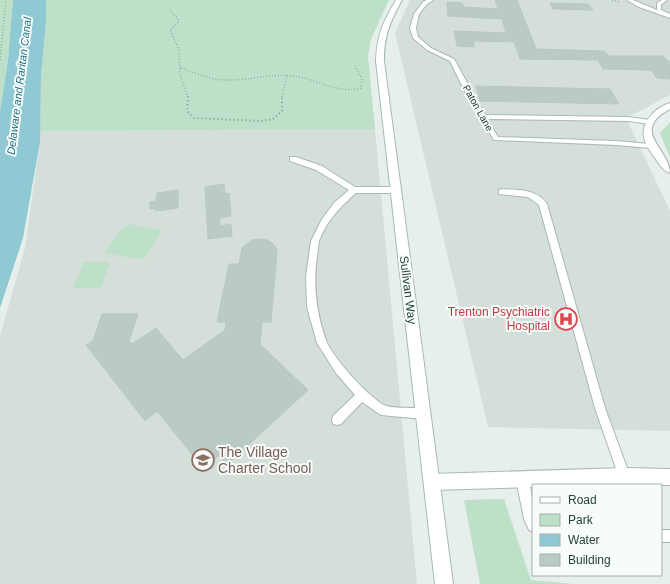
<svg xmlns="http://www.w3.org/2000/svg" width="670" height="584" viewBox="0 0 670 584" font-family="Arial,sans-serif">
	<rect width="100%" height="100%" fill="#e6efeb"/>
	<g fill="#d4dfda">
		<path d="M410,0h260v95l-44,23 44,93v220l-182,-4 -93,-394z"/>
		<path d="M375,129l42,455h-417v-248l25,-88 15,-106v-11z"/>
	</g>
	<g fill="#bfe0c8">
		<path d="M0,0h13l-5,60 -8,52z"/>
		<path d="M46,0h343l-18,39 -3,17 7,73 -335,2 1,-54 5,-56z"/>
		<path d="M670,122v36l-10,-25z"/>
		<path d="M128,224l33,6 -1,5 -14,21 -4,3h-5l-33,-6 16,-22z"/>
		<path d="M84,262h26l-9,26h-28z"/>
		<path d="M504,499l27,81 43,4h-94l-16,-84z"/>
	</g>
	<path fill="#8ec9d4" d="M13,0h33v21l-5,56 -1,65 -17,96 -23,70v-196l8,-52z"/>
	<g fill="#bbcac4" stroke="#b8c9c2">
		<path d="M495,0h22l19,49 68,2 5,5h54l7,7v16l-13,-1 -6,-8 -48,-1 -5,-9 -78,-1 -6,-17 -40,-1v6l-17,-1 -3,-15 52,2 -4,-14 -54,-3 -1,-14 15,1 2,4 34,2z"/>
		<path d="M550,3l38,1 5,6 -40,-1z"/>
		<path d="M476,86l134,3 9,15 -139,-3z"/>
		<path d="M224,184l1,10 4,-1 2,23 -11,2v8l11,-2 1,12 -24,3 -3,-52z"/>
		<path d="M178,190v18l-22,3v-2h-6v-7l6,-1 1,-8z"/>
		<path d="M259,239l8,1 5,3 4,5 1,5 -6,69h-9l-2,22 48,46 -81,75 -8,-10 -15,14 -47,-58 -12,10 -59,-76 7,-4 9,-27h36l-9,27 3,3 24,-16 27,32 42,-30 1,-8h-9l12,-58h10l3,-16 10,-8z"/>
	</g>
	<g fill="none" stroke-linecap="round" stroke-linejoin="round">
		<g stroke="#a8b8b2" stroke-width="2">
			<g id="service">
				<path d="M427,0h6l-6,4 -8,10 -3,14 2,9 13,11 23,11 31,56 143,2 22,3 3,2 -3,2 -22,-3 -141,-2 11,18 118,4 34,3 3,2 -3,2 -34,-3 -122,-5 -29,-48 -15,-31 -23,-11 -14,-12 -3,-10 4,-14 9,-12z"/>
				<path d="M627,0h6l24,10v-7l5,-3h5l-6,5v5l9,4v4l-31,-11z"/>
				<path d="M290,157h6l26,9 33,21h41l4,3 -4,3h-40c-15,13 -30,28 -37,48 -1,4 -1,10 -2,15 -4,29 -1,56 9,84 6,17 40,54 56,64 9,6 33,2 45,6l1,4 -1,4 -4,1 -42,-4 -19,-13 -21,22 -4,1 -4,-1 -1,-4 1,-4 22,-21 -19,-22 -19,-30 -10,-36 -1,-30 5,-36 11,-22 12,-16 15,-13 -33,-20 -26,-9z"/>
				<path d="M502,189c16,1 35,0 45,15l58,204 25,68 -2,4 -4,2 -4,-2 -25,-72 -56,-203 -11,-8 -29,-3v-4z"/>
				<path d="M522,473l4,2c8,18 7,38 7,57l-4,-2 -5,-11 -8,-40 2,-4z"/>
				<rect x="661" y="530" width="9" height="12"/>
			</g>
		</g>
		<g stroke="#a8b8b2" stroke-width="2">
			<g id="minor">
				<path d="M670,103v6c-41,22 0,40 0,64 -7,-2 -11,-9 -15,-15 -4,-6 -8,-11 -10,-17 -6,-17 9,-33 25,-38z"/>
				<path d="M624,468l46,1v16h-137v2l-101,3 -6,-2 -2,-6 2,-6 6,-2z"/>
			</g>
		</g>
		<g stroke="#a4bbb3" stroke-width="2">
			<path id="secondary" d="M396,0h6c-12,22 -18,35 -18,61l69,523h-18l-59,-523c1,-26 7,-39 20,-61z"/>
		</g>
		<g stroke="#86b3a5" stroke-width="1.5" stroke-dasharray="1 2" stroke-linecap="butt">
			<path d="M612,0l7,2"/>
			<path d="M170,10l8,9v3l-8,8 9,20 1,25 8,22"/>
			<path d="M0,60l6,-60"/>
			<path d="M181,68c14,5 29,12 44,12 25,1 49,-8 74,-3 21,4 40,17 62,11l1,-9 -7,-13"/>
			<path d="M282,97l5,-22"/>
		</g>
		<path stroke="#86b3a5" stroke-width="2" stroke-dasharray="1.5 2.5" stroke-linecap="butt" d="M188,96l-1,15 7,7 67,3 12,-2 9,-8v-15"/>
		<use href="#service" fill="#fff" fill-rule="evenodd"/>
		<use href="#minor" fill="#fff" fill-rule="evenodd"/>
		<use href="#secondary" fill="#fff" fill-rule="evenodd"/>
	</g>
	<defs>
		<g id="hospital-ring" transform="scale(1.15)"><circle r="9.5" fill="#f7fbf9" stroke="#e0444e" stroke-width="1.5"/><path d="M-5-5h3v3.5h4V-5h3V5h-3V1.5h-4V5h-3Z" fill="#e0444e"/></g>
		<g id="school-ring" transform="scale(1.15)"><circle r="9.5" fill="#f7fbf9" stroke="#8d6e63" stroke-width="1.5"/><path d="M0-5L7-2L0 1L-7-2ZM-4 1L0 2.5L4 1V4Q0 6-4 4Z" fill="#8d6e63"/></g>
	</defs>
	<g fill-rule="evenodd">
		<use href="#hospital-ring" x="566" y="319"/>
		<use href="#school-ring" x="203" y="460"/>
	</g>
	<g text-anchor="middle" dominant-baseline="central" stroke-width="4" stroke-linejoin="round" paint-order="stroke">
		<g font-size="10" fill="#24423a" stroke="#f7fbf9">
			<text transform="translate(478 108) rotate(61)">Paton Lane</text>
		</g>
		<g font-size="11" font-style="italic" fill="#1c6f80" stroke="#f7fbf9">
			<text transform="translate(19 86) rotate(-83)">Delaware and Raritan Canal</text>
		</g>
		<g font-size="12" fill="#24423a" stroke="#f7fbf9">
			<text transform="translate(408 290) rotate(83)">Sullivan Way</text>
		</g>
		<g font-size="12" fill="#be3a42" stroke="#f7fbf9" text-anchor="end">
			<text x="550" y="312">Trenton Psychiatric<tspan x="550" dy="14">Hospital</tspan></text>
		</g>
		<g font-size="14" fill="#785e54" stroke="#f7fbf9" text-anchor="start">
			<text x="218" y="452">The Village<tspan x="218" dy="16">Charter School</tspan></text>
		</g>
	</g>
	<rect x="532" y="484" width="130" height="92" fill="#f7fbf9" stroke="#a3b1ad"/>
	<rect x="540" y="497" width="20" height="6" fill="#ffffff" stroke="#a3b1ad"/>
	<text x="568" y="504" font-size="12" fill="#24423a">Road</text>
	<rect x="540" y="514" width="20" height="12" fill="#bfe0c8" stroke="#a3b1ad"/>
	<text x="568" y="524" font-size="12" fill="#24423a">Park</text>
	<rect x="540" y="534" width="20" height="12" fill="#8ec9d4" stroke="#a3b1ad"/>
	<text x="568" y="544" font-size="12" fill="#24423a">Water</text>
	<rect x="540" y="554" width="20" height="12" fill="#bbcac4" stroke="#a3b1ad"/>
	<text x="568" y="564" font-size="12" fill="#24423a">Building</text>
</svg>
